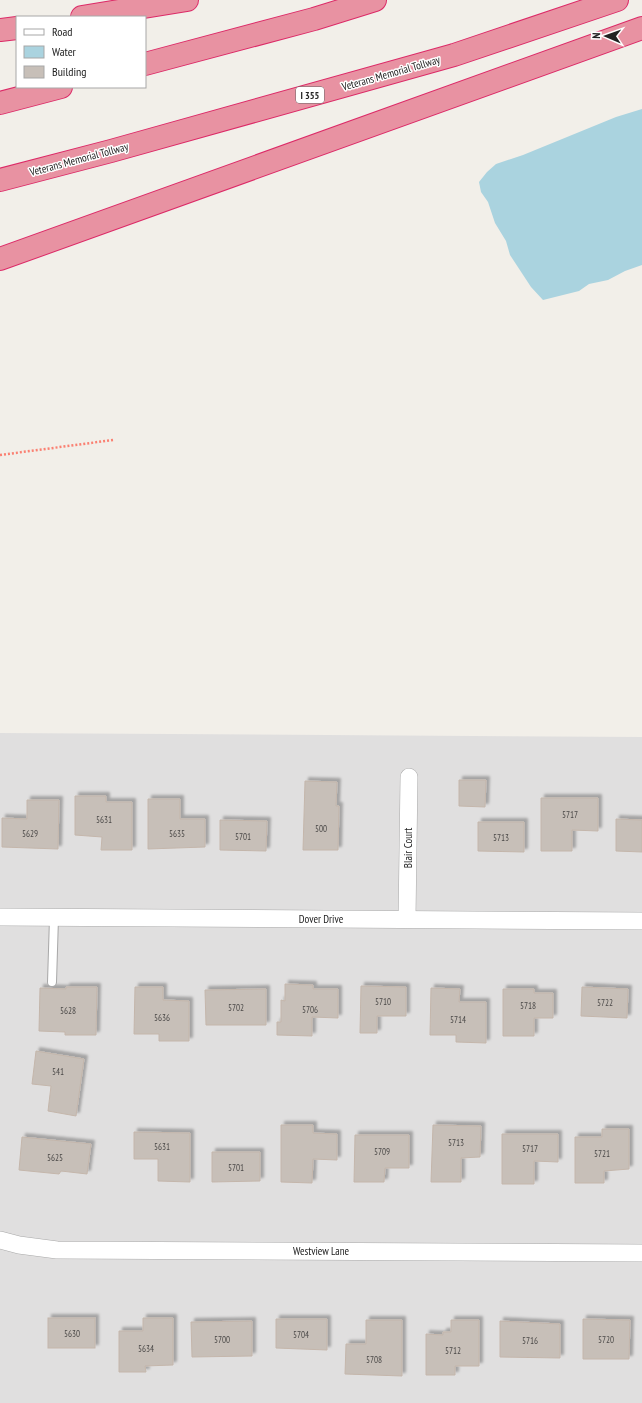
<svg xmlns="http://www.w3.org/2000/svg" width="642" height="1403" viewBox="0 0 642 1403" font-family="'PT Sans Narrow',sans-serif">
	<defs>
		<filter id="shadow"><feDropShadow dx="3.5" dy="-3.5" stdDeviation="1" flood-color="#0004"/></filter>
	</defs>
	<rect width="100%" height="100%" fill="#f2efe9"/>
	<path fill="#e0dfdf" d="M0,733l642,4v666h-642z"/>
	<path fill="#aad3df" d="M642,109v156l-17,6 -17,9 -19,4 -10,7 -36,9 -12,-13 -21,-32 -4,-14 -11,-18 -7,-21 -7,-10 -2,-10 8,-10 9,-8 27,-9 93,-38z"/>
	<g fill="#c7bfb8" stroke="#c4b6ab" filter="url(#shadow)">
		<path d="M459,780h27l-1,27 -26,-1z"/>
		<path d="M305,781l32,1 -1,24h3l-1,44h-35z"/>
		<path d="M75,796h31v6h26v48h-31l1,-13 -27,-2z"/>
		<path d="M541,798h57v33l-26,-1v21h-31z"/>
		<path d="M148,799h32v20h25v28l-57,2z"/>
		<path d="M27,800h32l-1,49 -56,-2v-29l25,1z"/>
		<path d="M616,819l26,1v32l-26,-1z"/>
		<path d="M220,820l47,1 -1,30 -46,-1z"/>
		<path d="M478,822h46v30l-46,-1z"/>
		<path d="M285,984l28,1v4h25v29l-26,-1v19l-35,-1v-13h4v-22l4,1z"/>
		<path d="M361,986l45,1v29h-29v17h-17z"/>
		<path d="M66,987h31l-1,48h-31v-3l-26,-1 1,-43 26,1z"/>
		<path d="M135,987h28v13l26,1v40h-30v-7h-25z"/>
		<path d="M582,987l46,2 -1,29 -46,-2z"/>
		<path d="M431,988l29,1 -1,13h27v41l-30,-1v-7h-26z"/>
		<path d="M266,989v36h-60l-1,-35z"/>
		<path d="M503,989h31v4h19v25h-19v18h-31z"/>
		<path d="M36,1051l48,8 -8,57 -28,-5 3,-25 -19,-2z"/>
		<path d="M281,1125h32v8l24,1v26l-24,-1 -1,24 -31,-1z"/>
		<path d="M433,1125l48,1 -1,31 -19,1v24h-30z"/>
		<path d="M602,1129h27v40l-25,2v12h-29v-46h27z"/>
		<path d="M134,1132l56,1v49l-32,-1v-22h-24z"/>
		<path d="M502,1134h56v28l-24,-1v23h-32z"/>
		<path d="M355,1135h54v33h-24l-1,14h-30z"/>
		<path d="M22,1137l69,7 -4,30 -26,-3 -2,3 -40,-4z"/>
		<path d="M212,1152h48v29l-48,1z"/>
		<rect x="48" y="1318" width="47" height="30"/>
		<path d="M143,1318h30v47l-28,1 1,6h-27v-41h24z"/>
		<path d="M276,1319h51v31l-51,-2z"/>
		<path d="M583,1319l47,1 -1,39h-46z"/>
		<path d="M366,1320h36v56l-57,-2 1,-30h20z"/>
		<path d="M451,1320h28v46h-24v9h-29v-41l17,1v-3h8z"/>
		<path d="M252,1321v35l-60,1 -1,-35z"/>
		<path d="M500,1321l60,3v34l-60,-1z"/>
	</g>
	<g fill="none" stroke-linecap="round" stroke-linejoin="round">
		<g stroke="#a9a9a9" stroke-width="10">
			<path id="lane" d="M52,982l2,-64"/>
		</g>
		<g stroke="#a9a9a9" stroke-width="18">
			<g id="street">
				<path d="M0,917l642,4"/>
				<path d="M407,919l2,-142"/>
				<path d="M0,1240l19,5 38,5 585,3"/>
			</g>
		</g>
		<g stroke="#dc2a67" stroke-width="24">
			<g id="highway">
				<path d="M82,17l105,-17"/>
				<path d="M0,30l17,-2"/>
				<path d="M145,64l169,-45 61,-19"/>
				<path d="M0,103l61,-16"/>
				<path d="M0,180l111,-29 343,-96 163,-55"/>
				<path d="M0,259l642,-231"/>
			</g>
		</g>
		<path stroke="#fa8072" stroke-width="2.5" stroke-dasharray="2 2" stroke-linecap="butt" d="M0,455l113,-15"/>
		<use href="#lane" stroke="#fff" stroke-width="8"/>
		<use href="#street" stroke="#fff" stroke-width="17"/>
		<use href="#highway" stroke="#e892a2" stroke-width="22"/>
	</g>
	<g text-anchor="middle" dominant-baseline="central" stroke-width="3" stroke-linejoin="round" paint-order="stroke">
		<g font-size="9" fill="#4b4948">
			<text x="570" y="814">5717</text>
			<text x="104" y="819">5631</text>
			<text x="321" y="828">500</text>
			<text x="30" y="833">5629</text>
			<text x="177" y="833">5635</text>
			<text x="243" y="836">5701</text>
			<text x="501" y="837">5713</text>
			<text x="383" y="1001">5710</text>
			<text x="605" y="1002">5722</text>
			<text x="528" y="1005">5718</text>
			<text x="236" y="1007">5702</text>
			<text x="310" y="1009">5706</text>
			<text x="68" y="1010">5628</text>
			<text x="162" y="1017">5636</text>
			<text x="458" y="1019">5714</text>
			<text x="58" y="1071">541</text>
			<text x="456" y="1142">5713</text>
			<text x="162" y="1146">5631</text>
			<text x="530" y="1148">5717</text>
			<text x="382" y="1151">5709</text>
			<text x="602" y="1153">5721</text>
			<text x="55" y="1157">5625</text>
			<text x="236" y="1167">5701</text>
			<text x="72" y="1333">5630</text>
			<text x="301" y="1334">5704</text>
			<text x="222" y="1339">5700</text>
			<text x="606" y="1339">5720</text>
			<text x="530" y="1340">5716</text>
			<text x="146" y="1348">5634</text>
			<text x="453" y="1350">5712</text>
			<text x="374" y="1359">5708</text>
		</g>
		<rect fill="#fff" stroke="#646464" stroke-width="1" x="296" y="87" width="28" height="16" rx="3"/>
		<g font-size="10" font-weight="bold" fill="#222">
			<text x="310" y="95">I 355</text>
		</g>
		<g font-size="11" fill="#222" stroke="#fff">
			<text transform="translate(391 73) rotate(-16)">Veterans Memorial Tollway</text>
			<text transform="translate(79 159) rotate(-15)">Veterans Memorial Tollway</text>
			<text transform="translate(408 848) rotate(-90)">Blair Court</text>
			<text x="321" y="919">Dover Drive</text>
			<text x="321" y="1251">Westview Lane</text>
		</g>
	</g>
	<rect x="16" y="16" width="130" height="72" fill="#ffffff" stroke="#a7a7a7"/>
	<rect x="24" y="29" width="20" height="6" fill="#ffffff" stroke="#a7a7a7"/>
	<text x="52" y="36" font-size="12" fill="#222222">Road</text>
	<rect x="24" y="46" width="20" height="12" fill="#aad3df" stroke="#a7a7a7"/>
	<text x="52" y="56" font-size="12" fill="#222222">Water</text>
	<rect x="24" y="66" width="20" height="12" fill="#c7bfb8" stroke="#a7a7a7"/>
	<text x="52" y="76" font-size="12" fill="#222222">Building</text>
	<g transform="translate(606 36) rotate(272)" stroke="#ffffff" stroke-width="3" paint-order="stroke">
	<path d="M0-3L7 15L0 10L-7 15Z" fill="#222222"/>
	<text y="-6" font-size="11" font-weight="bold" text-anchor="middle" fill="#222222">N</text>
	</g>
</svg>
